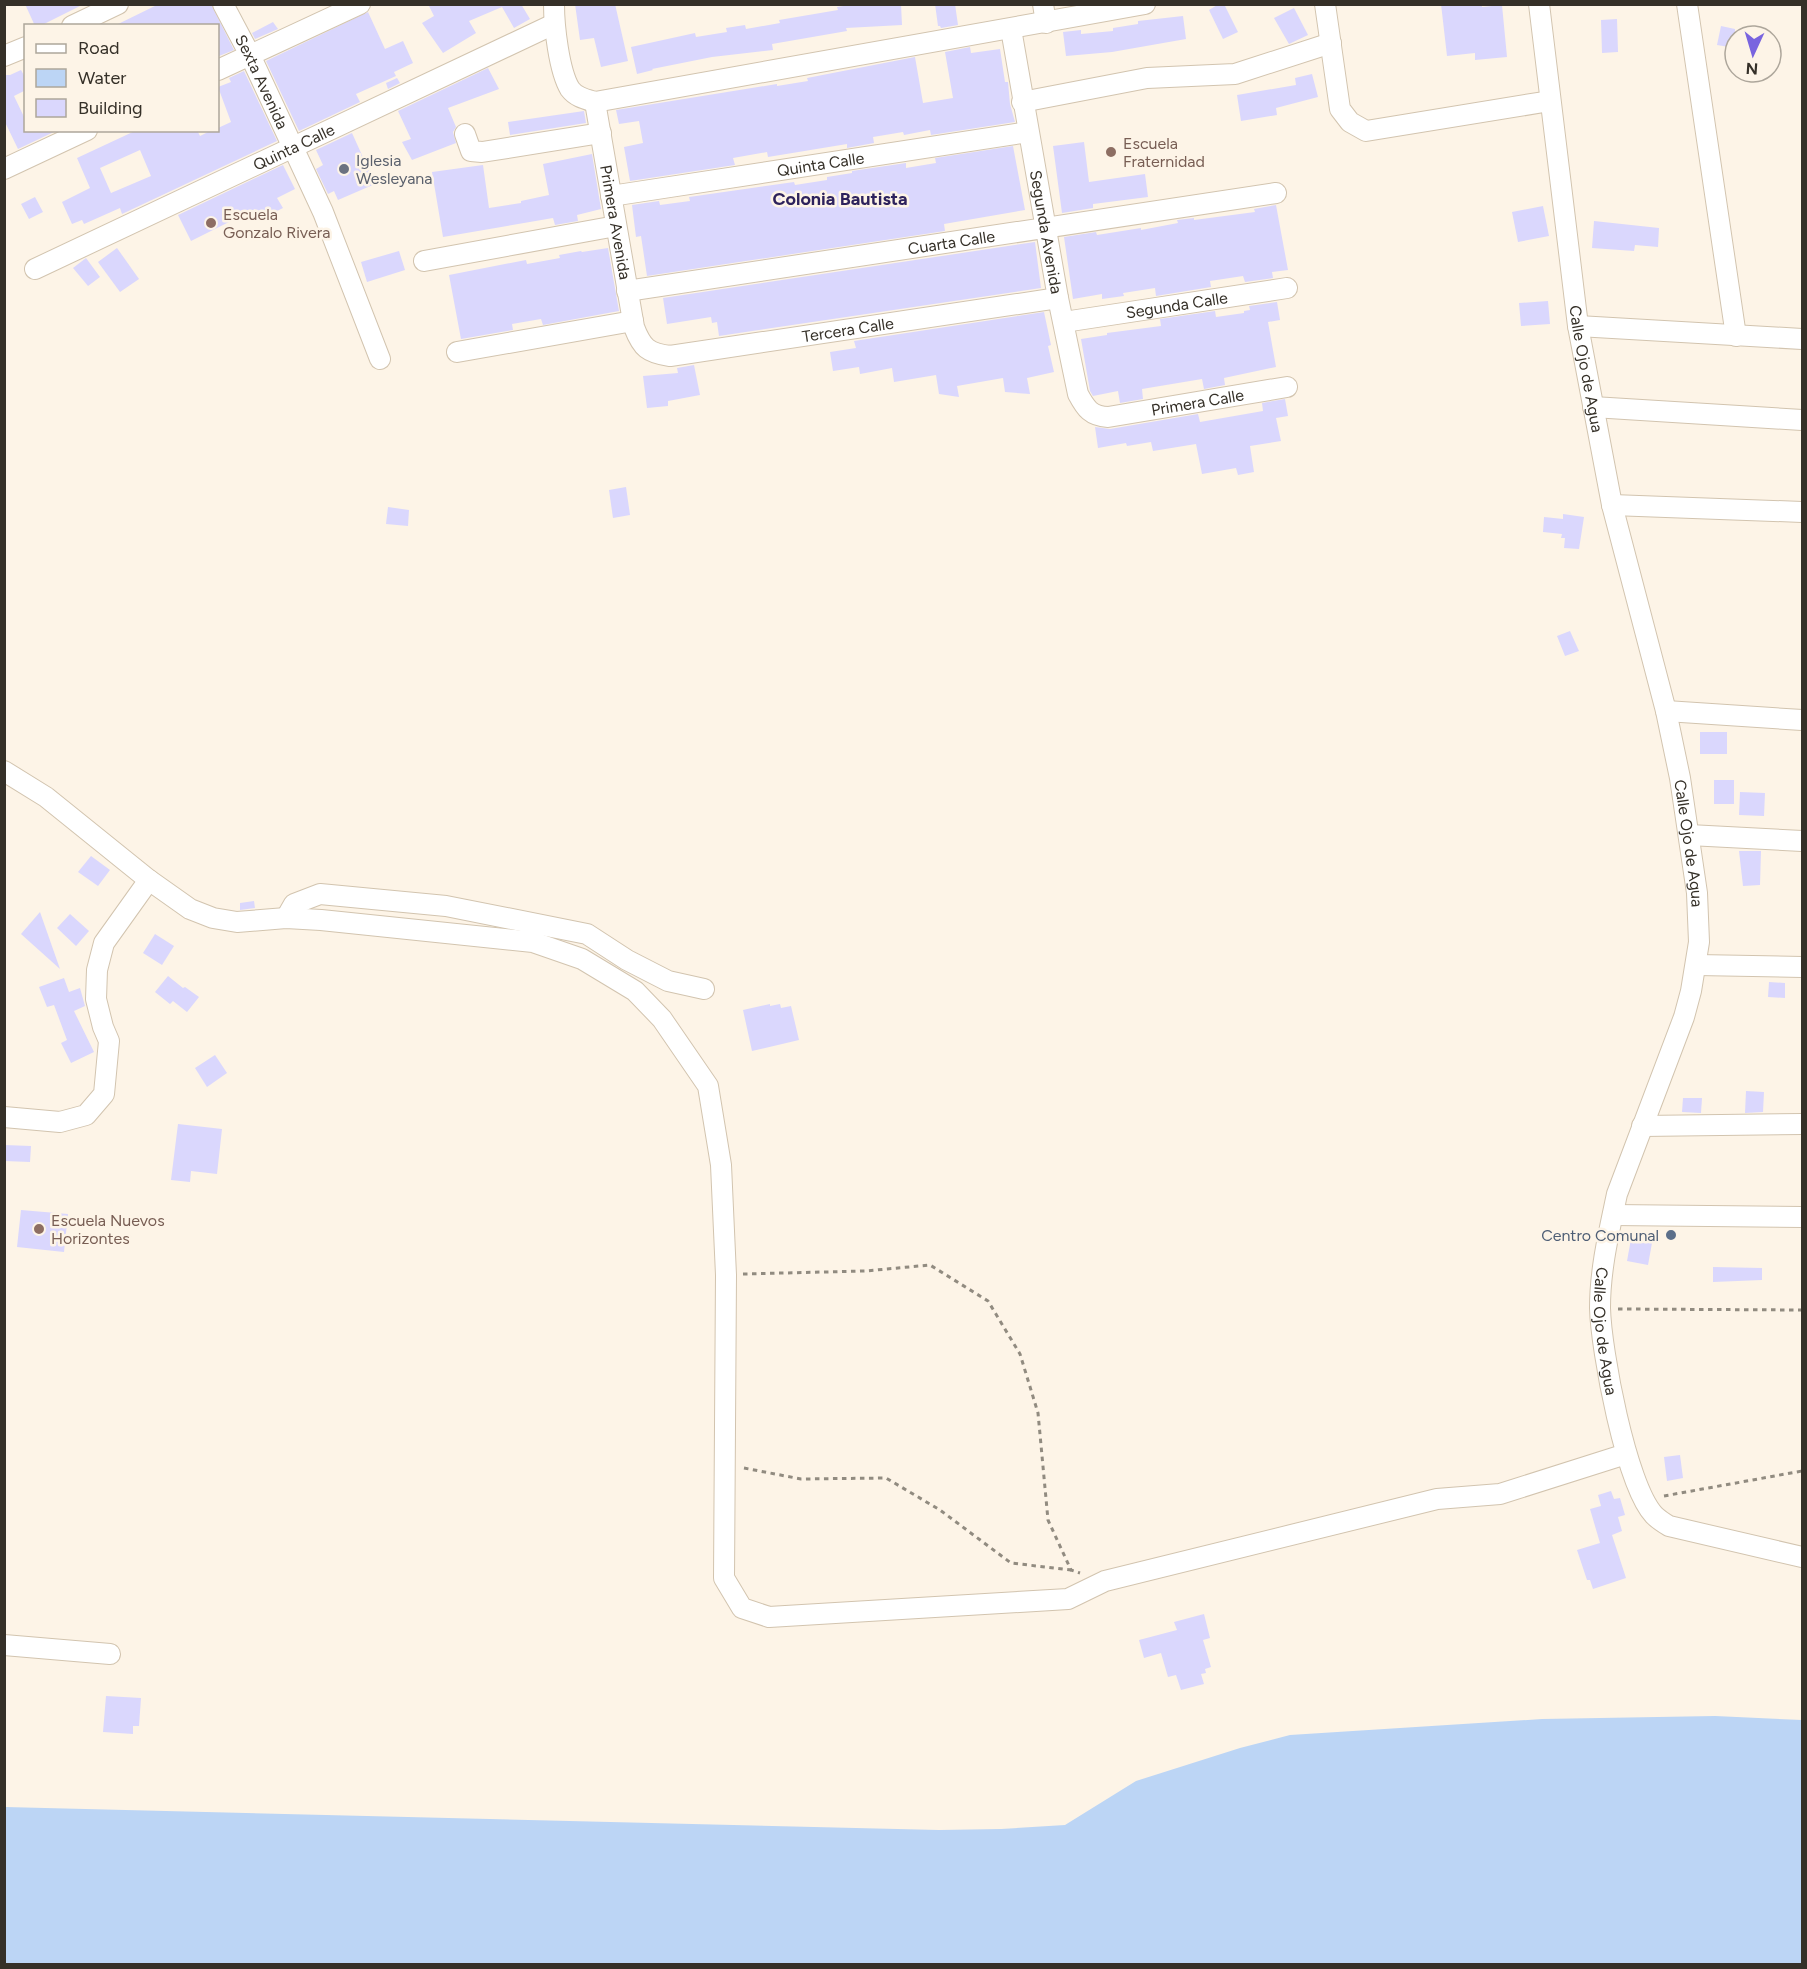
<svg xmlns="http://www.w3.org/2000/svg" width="1807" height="1969" viewBox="0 0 1807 1969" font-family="Figtree,sans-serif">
	<rect width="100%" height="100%" fill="#fdf4e7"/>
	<path fill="#bcd5f5" d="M1715,1716l87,4v244h-1797v-157l934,23 62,-1 64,-4 71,-44 104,-33 50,-13 252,-16z"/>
	<g fill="#dad7fd" fill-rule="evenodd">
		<path d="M25,4h59l-44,22h-5z"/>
		<path d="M159,4h52l23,46 -15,6 -1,-30h-104z"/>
		<path d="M428,4h93l9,15 -16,9 -12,-21 -33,14 7,12 -33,20 -21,-30 12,-7z"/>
		<path d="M575,4h40l13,57 -27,6 -7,-29 -14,2z"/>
		<path d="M856,4h45l1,21 -56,3 1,3 -75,13 1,6 -61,7 -60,12 1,1 -16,4 -6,-27 64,-14 1,4 31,-5 -1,-4 19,-3 1,4 34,-6 -1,-3 59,-10 -1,-3z"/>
		<path d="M935,4h20l3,21 -17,3 -1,-2h-2z"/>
		<path d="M1219,4h5l14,28 -15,7 -14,-29z"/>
		<path d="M1441,4h41v3l20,-2 5,52 -32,3v-7l-28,3z"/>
		<path d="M1294,8l14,27 -19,9 -15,-26z"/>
		<path d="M368,12l17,37 18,-8 10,22 -19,9 2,4 -40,18 4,8 -61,29 -33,-70z"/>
		<path d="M1183,16l3,23 -74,13 -46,4 -3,-24 18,-2v4l32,-3v-3l25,-4v-3z"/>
		<path d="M1617,19l1,33 -16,1 -1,-33z"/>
		<path d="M273,22l5,7 -23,10 -3,-6z"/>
		<path d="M1721,26l14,3v19l-18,-3z"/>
		<path d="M970,47l1,6 29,-4 5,33h3l2,22 5,18 -84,13 -1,-5 -26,5 -1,-3 -30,5 1,6 -27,5v-4l-79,13 -1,-5 -34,6 2,7 -105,16 -6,-34 19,-4 -4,-22 -20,3 -3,-14 161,-26v2l31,-5 -1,-3 108,-21 8,46 30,-5 -8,-46z"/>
		<path d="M488,68l11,21 -51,19 8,19 -3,5 3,11 -44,17 -10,-18 9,-3 -13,-28z"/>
		<path d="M21,70l5,9v11l-12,6 12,25v9h32l-40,19 -14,-29v-45h6z"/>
		<path d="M244,71l33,70 -155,73 -2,-6 -36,16 -2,-4 -10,4 -10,-22 28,-14 -13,-30 60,-28h60l3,6 12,-6h6v-2l13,-6 -13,-35 13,-5 -2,-4zM140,150l11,26 -40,17 -11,-25z"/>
		<path d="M1312,74l6,23 -42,11 1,7 -36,6 -4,-26 59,-10 -1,-7z"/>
		<path d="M397,78l3,5 -12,6 -2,-6z"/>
		<path d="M584,111l2,12 -76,12 -2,-13z"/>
		<path d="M352,133l23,51 -37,16 -4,-9 -6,3 -12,-25 7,-4 -7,-15z"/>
		<path d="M1084,142l5,40 56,-8 3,23 -55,7v4l-31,5 -9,-67z"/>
		<path d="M1013,146l12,64 -81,14 1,7 -298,45 -6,-40 -5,1 -4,-32 27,-4 1,4 30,-4 -1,-4 105,-15 1,3 32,-5v-3l25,-4v-2l54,-8v5l30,-5 -1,-5z"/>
		<path d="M592,154l9,55 -24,6 1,6 -23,4 -2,-7 -110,19 -11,-65 51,-7 6,43 32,-5v-2l28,-6 -6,-31z"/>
		<path d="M283,165l12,24 -18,9 6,10 -22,11 -6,-10 -64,32 -13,-26z"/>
		<path d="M35,197l8,15 -14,7 -8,-15z"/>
		<path d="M1276,205l12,65 -16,2 1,6 -28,4 -2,-6 -33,5 1,6 -55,9 -1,-8 -32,5 1,3 -22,3v-5l-29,5 -9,-62 32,-5 1,3 44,-7v2l37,-7 -1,-3 17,-2v2l61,-8 -1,-3z"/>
		<path d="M1543,206l6,30 -31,6 -6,-30z"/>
		<path d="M1594,221l65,7 -1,19 -23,-2 -1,6 -42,-3z"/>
		<path d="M1035,242l6,46 -322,48 -2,-14 -5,1 -1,-6 -44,7 -4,-26z"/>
		<path d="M117,248l22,31 -19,13 -22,-30z"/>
		<path d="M608,248l11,63 -76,14 -2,-6 -29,5 1,6 -52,9 -12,-64 77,-15 1,4 33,-6 -1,-3 22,-4 1,1z"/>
		<path d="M399,251l6,19 -38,12 -6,-20z"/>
		<path d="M86,258l14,19 -12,9 -15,-18z"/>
		<path d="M1548,301l2,23 -29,2 -2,-23z"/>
		<path d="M1277,302l3,18 -12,2 8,45 -52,11 1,7 -21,4 -2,-10 -60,10 1,10 -23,4 -2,-12 -25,5 -3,-5 -9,-52 26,-4v-2l54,-7 -1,-7 55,-8 1,6 28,-4v-2l6,-1 -1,-4z"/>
		<path d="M1044,312l7,33 -3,1 6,26 -27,6 3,16 -25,-2 -2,-14 -46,8 2,11 -20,-3 -3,-19 -42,7 -2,-14 -32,6 -1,-7 -26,4 -3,-19 26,-4 -2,-7z"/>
		<path d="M694,365l6,30 -32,6v5l-21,2 -4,-32 35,-3 -1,-5z"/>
		<path d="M1285,399l3,17 -12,2 5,23 -31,5 4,26 -16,3 -2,-7 -34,6 -6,-30 -43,7 -2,-9 -24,4 -1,-3 -28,5 -3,-21 15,2 88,-15 2,8 63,-11 -1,-8z"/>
		<path d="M626,487l4,28 -17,3 -4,-28z"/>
		<path d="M388,507l21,3 -1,16 -22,-2z"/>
		<path d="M1563,514l21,3 -5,32 -15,-1 1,-10h-4l1,-4 -19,-2 1,-15 19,2z"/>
		<path d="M1570,631l9,20 -14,5 -8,-20z"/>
		<rect x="1700" y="732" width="27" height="22"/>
		<rect x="1714" y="780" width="20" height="24"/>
		<path d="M1740,792l25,1 -1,23 -25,-1z"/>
		<path d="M1739,851h22l-1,34 -17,1z"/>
		<path d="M91,856l19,14 -12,16 -20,-14z"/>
		<path d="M254,901l1,7 -15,2v-7z"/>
		<path d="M40,912l20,57 -39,-35z"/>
		<path d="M70,914l19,17 -13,15 -19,-18z"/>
		<path d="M155,934l19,12 -12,19 -19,-12z"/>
		<path d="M168,976l15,12 2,-1 14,10 -12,15 -14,-11 -3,3 -15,-12z"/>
		<path d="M64,978l5,14 11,-4 5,18 -11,5 20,41 -23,11 -10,-20 6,-3 -13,-35 -7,2 -8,-20z"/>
		<path d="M1769,982l16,1v15l-17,-1z"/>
		<path d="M770,1004v2l10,-2 1,4 10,-2 8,34 -47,11 -9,-41z"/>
		<path d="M215,1055l12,18 -20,14 -12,-19z"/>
		<path d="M1746,1091l18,1 -1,20 -18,1z"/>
		<path d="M1683,1098h19l-1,15 -19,-1z"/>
		<path d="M178,1124l44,5 -5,45 -26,-3 -1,11 -19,-2z"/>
		<path d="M4,1145l27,1 -1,16 -26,-1z"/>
		<path d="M21,1210l47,4 -4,38 -47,-5z"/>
		<path d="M1631,1239l21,4 -4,22 -21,-4z"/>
		<path d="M1713,1267l49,1v12l-49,2z"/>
		<path d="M1680,1455l3,23 -16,3 -3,-24z"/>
		<path d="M1611,1491l3,8 6,-1 5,17 -7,2 4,14 -10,4 14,43 -33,11 -3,-9h-3l-10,-30 23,-7 -10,-34 11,-3 -3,-11z"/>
		<path d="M1204,1614l6,24 -7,2 8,27 -6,2 1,4 -5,1 3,10 -23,6 -5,-15 -8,2 -7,-24 -17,5 -5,-18 38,-10 -3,-8z"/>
		<path d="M106,1696l35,2 -2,28h-6v8l-30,-2z"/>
	</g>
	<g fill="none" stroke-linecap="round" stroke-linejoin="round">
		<g stroke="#d2c4af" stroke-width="22">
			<g id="minor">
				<path id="s1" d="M223,4l27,51 73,157 57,147"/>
				<path d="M554,4c0,22 5,67 16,85 6,8 15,10 25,13l550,-98"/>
				<path d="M1043,4l3,19"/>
				<path d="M1325,4l15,105 10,13 16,9 184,-30"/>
				<path id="s2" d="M1539,4l39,322 34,179 54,206 14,67 17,115 2,49 -8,49 -7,26 -67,177c-8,38 -17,75 -17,114 1,42 26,177 54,207 4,4 10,8 15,11l133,31"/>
				<path d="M1687,4l49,332"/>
				<path d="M72,26l46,-22"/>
				<path id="s3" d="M1011,29l47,269 20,96c8,15 13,22 30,23l179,-30"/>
				<path d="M4,56l22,-9"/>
				<path d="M218,70l142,-66"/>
				<path id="s4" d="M595,102l39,225c8,21 14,26 36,29l388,-58"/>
				<path d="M1022,102l125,-24 88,-4 96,-31"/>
				<path d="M465,134l6,17 11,1 119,-19"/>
				<path d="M4,169l83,-39"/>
				<path id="s5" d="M611,196l417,-64"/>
				<path d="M424,261l192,-35"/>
				<path id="s6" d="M35,269l519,-245"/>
				<path id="s7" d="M627,291l649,-98"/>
				<path id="s8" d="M1064,322l223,-34"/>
				<path d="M1578,326l224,13"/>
				<path d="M457,352l176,-31"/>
				<path d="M1593,407l209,13"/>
				<path d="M1612,505l190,7"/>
				<path d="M1666,711l136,9"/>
				<path d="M4,771l42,26 103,83 41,29 23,9 24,4 49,-4 35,2 212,22 49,17 53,32 27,28 46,67 13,79 5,110 -2,303 18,30 27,9 299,-18 37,-18 332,-82 63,-5 126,-40"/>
				<path d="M1689,835l113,6"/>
				<path d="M286,918l8,-14 26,-10 126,12 141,28 40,26 41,21 36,8"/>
				<path d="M1697,965l105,2"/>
				<path d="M4,1117l56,5 26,-7 18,-21 5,-53 -6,-14 -7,-28 1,-29 7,-27 45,-63"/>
				<path d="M1642,1126l160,-2"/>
				<path d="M1613,1215l189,2"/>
				<path d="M4,1645l106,9"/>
			</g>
		</g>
		<g stroke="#918b80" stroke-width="3" stroke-dasharray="4.5 4.5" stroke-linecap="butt">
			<path d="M743,1274l122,-3 65,-6 58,36 32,53 18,59 10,107 23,50 9,3"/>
			<path d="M1618,1309l184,1"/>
			<path d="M744,1468l57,11 85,-1 54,32 71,53 60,7"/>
			<path d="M1664,1496l138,-25"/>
		</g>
		<use href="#minor" stroke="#fff" stroke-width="20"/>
	</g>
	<g fill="#8d6e63" stroke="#fdf4e7" stroke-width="2">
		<circle cx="1111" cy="152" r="6"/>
		<circle cx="211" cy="223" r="6"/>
		<circle cx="39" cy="1229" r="6"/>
	</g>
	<circle fill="#6b7280" stroke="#fdf4e7" stroke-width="2" cx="344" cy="169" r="6"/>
	<circle fill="#5c6f8a" stroke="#fdf4e7" stroke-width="2" cx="1671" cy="1235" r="6"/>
	<g text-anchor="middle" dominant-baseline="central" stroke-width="5" stroke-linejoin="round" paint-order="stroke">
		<g font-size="16" fill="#353028" stroke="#fdf4e7">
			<text stroke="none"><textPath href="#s1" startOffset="87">Sexta Avenida</textPath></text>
			<text stroke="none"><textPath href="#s6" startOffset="286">Quinta Calle</textPath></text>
			<text stroke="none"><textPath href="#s5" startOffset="212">Quinta Calle</textPath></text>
			<text stroke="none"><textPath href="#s4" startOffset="122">Primera Avenida</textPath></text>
			<text stroke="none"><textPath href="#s3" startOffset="206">Segunda Avenida</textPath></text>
			<text stroke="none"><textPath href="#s7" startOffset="328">Cuarta Calle</textPath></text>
			<text stroke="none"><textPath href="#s8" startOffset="114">Segunda Calle</textPath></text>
			<text stroke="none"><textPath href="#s4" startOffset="458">Tercera Calle</textPath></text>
			<text stroke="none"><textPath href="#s2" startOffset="368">Calle Ojo de Agua</textPath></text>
			<text stroke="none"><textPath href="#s3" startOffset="502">Primera Calle</textPath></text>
			<text stroke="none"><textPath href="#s2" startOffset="854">Calle Ojo de Agua</textPath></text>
			<text stroke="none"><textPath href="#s2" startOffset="1358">Calle Ojo de Agua</textPath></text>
		</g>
		<g font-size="16" fill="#785e54" stroke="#fdf4e7" text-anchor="start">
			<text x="1123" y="143">Escuela<tspan x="1123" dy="18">Fraternidad</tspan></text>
			<text x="223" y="214">Escuela<tspan x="223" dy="18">Gonzalo Rivera</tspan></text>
			<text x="51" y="1220">Escuela Nuevos<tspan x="51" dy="18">Horizontes</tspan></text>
		</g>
		<g font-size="16" fill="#5b616d" stroke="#fdf4e7" text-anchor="start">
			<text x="356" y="160">Iglesia<tspan x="356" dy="18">Wesleyana</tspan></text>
		</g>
		<g font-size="16" fill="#4e5e75" stroke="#fdf4e7" text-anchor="end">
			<text x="1659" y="1235">Centro Comunal</text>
		</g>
		<g font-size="18" font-weight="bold" fill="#2d225c" stroke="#fdf4e7">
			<text x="840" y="199">Colonia Bautista</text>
		</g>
	</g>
	<rect width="1807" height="1969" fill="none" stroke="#353028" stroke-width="12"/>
	<rect x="24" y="24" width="195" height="108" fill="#fdf4e7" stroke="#ada69b" stroke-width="1.5"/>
	<rect x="36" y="44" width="30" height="9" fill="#ffffff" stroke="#ada69b" stroke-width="1.5"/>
	<text x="78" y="54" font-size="18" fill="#353028">Road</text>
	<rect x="36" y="69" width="30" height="18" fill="#bcd5f5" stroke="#ada69b" stroke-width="1.5"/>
	<text x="78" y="84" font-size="18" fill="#353028">Water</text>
	<rect x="36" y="99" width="30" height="18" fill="#dad7fd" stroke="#ada69b" stroke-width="1.5"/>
	<text x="78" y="114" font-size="18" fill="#353028">Building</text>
	<g transform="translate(1753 54) rotate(184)"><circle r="28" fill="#fdf4e7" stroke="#ada69b" stroke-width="1.5"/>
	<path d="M0-4.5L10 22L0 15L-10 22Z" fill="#7964df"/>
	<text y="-9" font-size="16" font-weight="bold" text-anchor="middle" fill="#353028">N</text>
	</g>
</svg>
